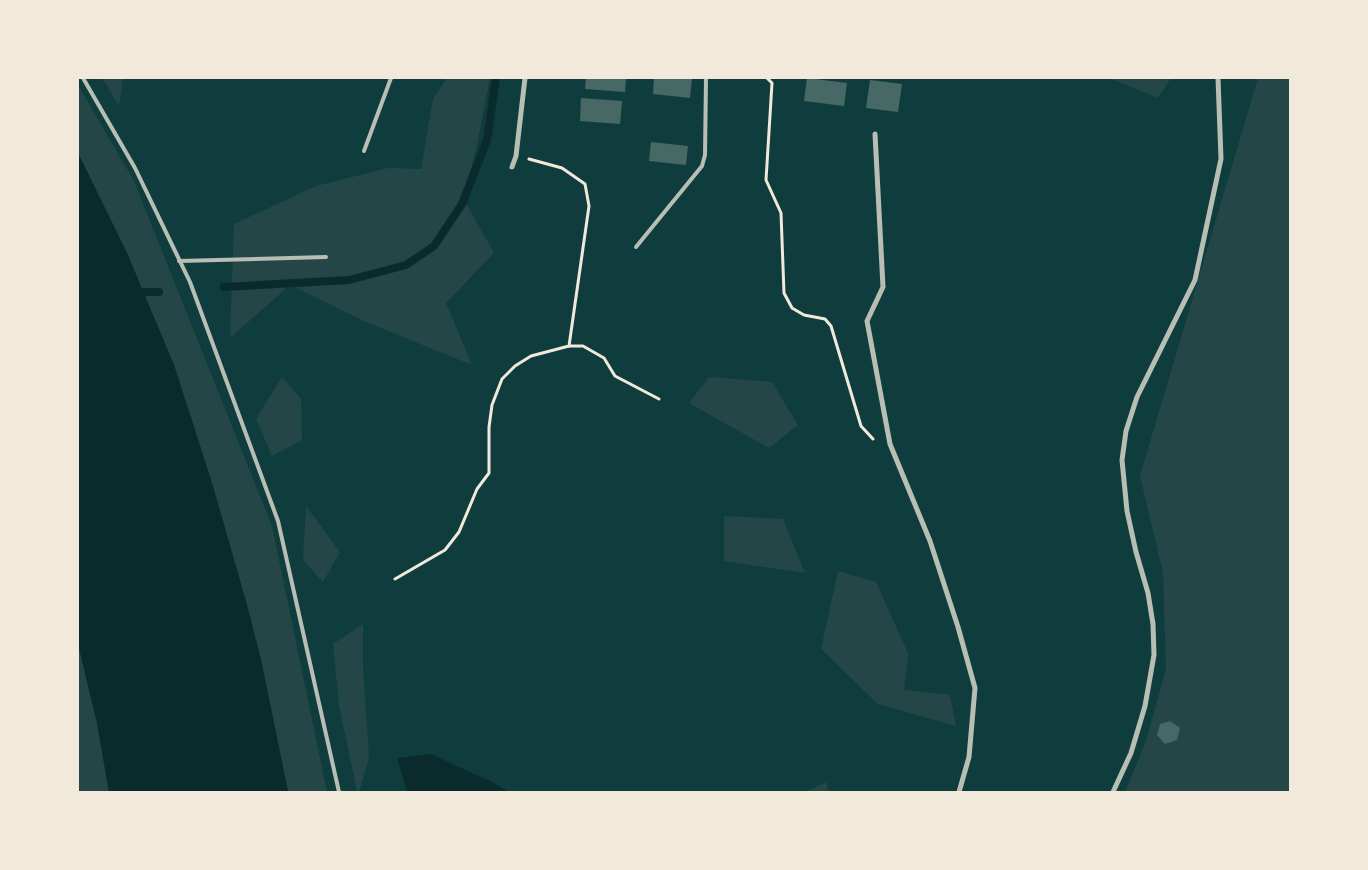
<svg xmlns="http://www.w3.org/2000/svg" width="1368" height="870" viewBox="0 0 1368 870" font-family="Jost,sans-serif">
	<rect width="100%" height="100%" fill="#0f3d3e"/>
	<g fill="#244646">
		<path d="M102,78h21l-4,28z"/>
		<path d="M447,78h43l-14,72 -13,48 31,55 -48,50 26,62 -106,-43 -76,-37 -60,53 4,-114 82,-38 72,-18 33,1 12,-70z"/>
		<path d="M1109,78h62l-13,20z"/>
		<path d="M1258,78h32v714h-165l20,-48 21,-75 -3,-96 -23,-97z"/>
		<path d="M78,85l56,96 138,345 55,266h-39l-26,-128 -15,-59 -35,-122 -38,-118 -47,-112 -49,-100z"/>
		<path d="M282,377l19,22 1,41 -30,16 -16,-37z"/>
		<path d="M709,377l63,5 26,43 -29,23 -80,-45z"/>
		<path d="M306,506l34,46 -17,30 -20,-22z"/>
		<path d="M724,516l59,3 22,54 -81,-12z"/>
		<path d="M838,571l38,11 32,71 -4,37 46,5 6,31 -78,-22 -57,-55z"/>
		<path d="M363,624v41l6,93 -10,34h-2l-18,-87 -6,-61z"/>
		<path d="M78,644l19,79 12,69h-31z"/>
		<path d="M826,782l2,10h-23z"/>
	</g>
	<g fill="#0a2a2b">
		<path d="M78,153l49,100 47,112 38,118 35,122 15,59 26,128h-179l-12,-69 -19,-79z"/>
		<path d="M431,754l63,29 15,9h-102l-10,-34z"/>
	</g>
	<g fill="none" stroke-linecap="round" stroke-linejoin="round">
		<g stroke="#0a2a2b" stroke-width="8">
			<path d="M224,287l125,-7 57,-15 28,-19 28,-42 25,-64 9,-62"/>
			<path d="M133,292h26"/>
		</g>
	</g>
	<g fill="#486865">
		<path d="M586,78h40l-1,14 -40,-3z"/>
		<path d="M654,78l38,1 -2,19 -37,-4z"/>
		<path d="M807,78l40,5 -3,23 -40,-5z"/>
		<path d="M870,80l32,4 -4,28 -32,-4z"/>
		<path d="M581,98l41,3 -2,23 -40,-3z"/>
		<path d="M651,142l37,4 -2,19 -37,-4z"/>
		<path d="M1170,721l10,7 -3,12 -12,4 -8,-9 3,-11z"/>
	</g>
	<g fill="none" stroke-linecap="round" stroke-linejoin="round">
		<g stroke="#f1e9da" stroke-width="3">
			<path d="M767,78l5,5 -6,97 15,33 3,80 8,15 12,7 21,4 6,7 30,100 12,13"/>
			<path d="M569,346h14l21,12 11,18 44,23"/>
			<path d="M395,579l50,-29 14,-18 18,-43 12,-16v-46l3,-22 10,-26 13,-13 16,-10 38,-10 20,-140 -4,-22 -23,-16 -33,-9"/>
		</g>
		<g stroke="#b8beb3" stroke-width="4">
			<path d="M83,78l52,90 55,114 88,239 61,271"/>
			<path d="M364,151l27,-73"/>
			<path d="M636,247l66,-81 3,-11 1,-77"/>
			<path d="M179,261l147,-4"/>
		</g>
		<g stroke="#b8beb3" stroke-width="5">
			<path d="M875,134l8,153 -16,34 23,123 40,97 28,86 17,61 -6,69 -10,35"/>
			<path d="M512,167l4,-11 9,-78"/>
			<path d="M1113,792l18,-39 14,-47 9,-51 -1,-31 -5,-31 -12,-41 -9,-41 -5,-51 4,-29 11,-34 58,-117 26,-121 -3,-81"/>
		</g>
	</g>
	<rect width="1368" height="870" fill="none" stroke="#f1e9da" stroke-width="158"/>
</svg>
